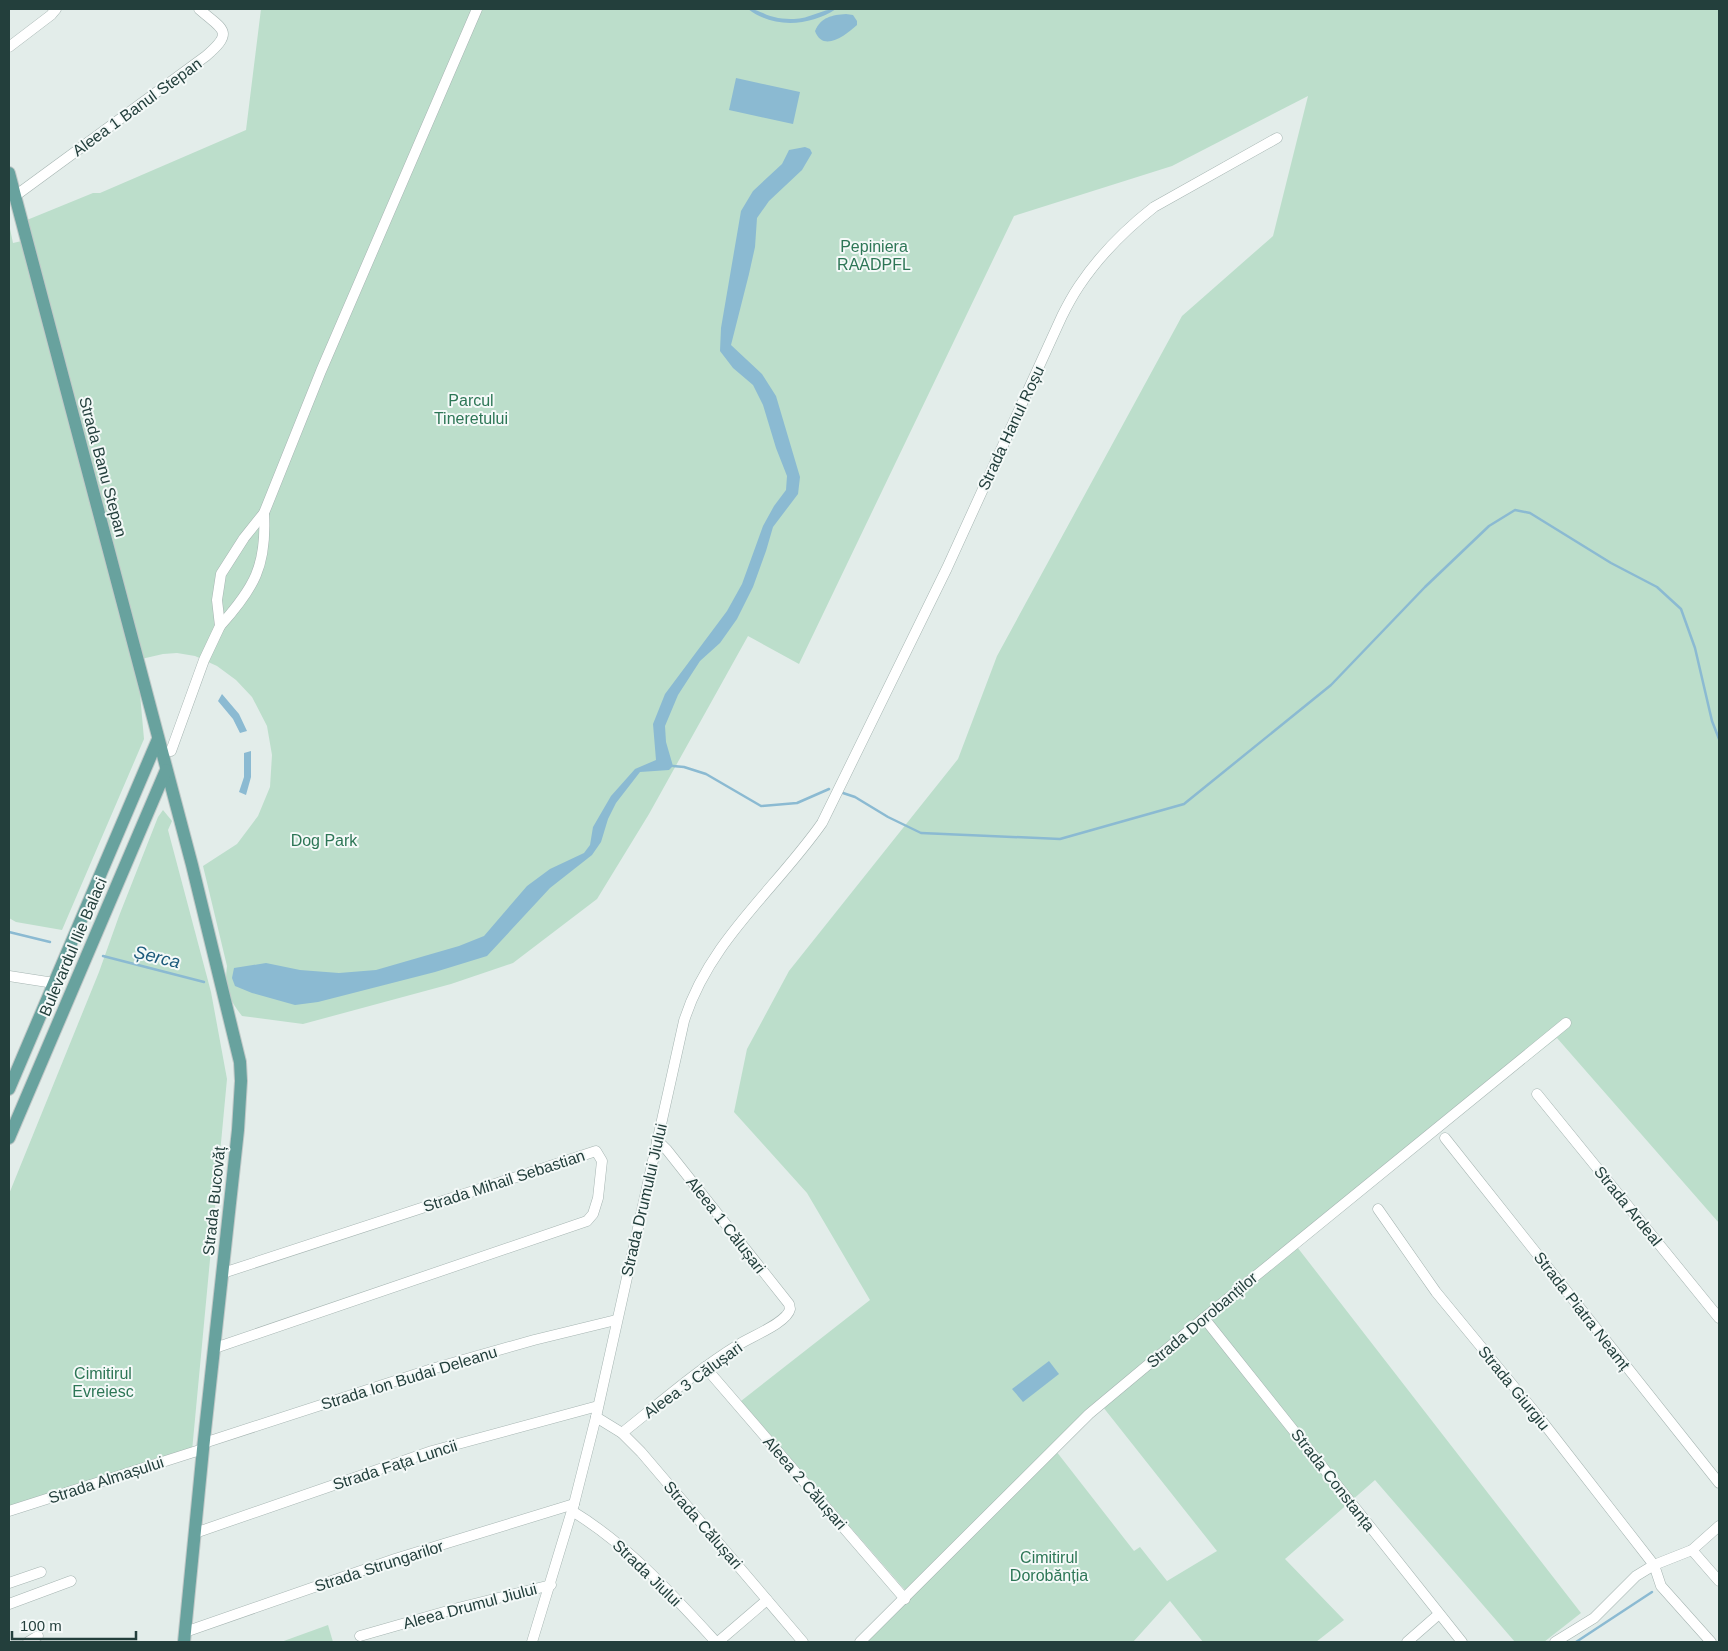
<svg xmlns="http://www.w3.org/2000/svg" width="1728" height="1651" viewBox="0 0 1728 1651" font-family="Helvetica,sans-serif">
	<rect width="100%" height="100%" fill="#e3edea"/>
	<g fill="#bcdecb" fill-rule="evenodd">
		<path d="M261,9h1458v1214l-162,-185 -263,205 287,370 -37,29h-29l-140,-162 -90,79 59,61 -28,22h-113l-33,-41 -37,41h-266l178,-181 -140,129 -164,-189 129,-101 -63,-107 -73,-81 13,-63 42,-78 169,-212 39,-103 185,-340 91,-80 35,-140 -136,70 -158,50 -215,448 -51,-28 -99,178 -52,85 -84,64 -62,21 -148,40 -61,-8c-14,-19 -18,-25 -15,-50l-24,-100 34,-22 21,-28 12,-29 2,-32 -5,-29 -15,-29 -16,-17 -19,-14 -22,-10 -18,-3 -14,1 -26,6 7,79 -82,191 -46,-8 -7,-4v-694l4,19 13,-3 -4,-18 71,-29h7l146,-63zM1103,1407l114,144 -50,30 -27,-34 -6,4 -78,-100z"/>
		<path d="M163,810l9,11 -4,9 43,162 16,87 -35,372 -183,60v-317l90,-222 20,-56 39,-99z"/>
		<path d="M328,1625l5,17h-52z"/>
	</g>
	<g fill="#8bbad2">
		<path d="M748,9c7,0 9,2 15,4 9,5 21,6 31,6 15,0 28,-10 42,-10 -26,17 -62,20 -88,0z"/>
		<path d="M846,14l7,1 4,6v4c-11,10 -34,28 -42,6 6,-14 17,-16 31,-17z"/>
		<path d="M736,78l64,14 -7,32 -64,-14z"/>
		<path d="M805,147l5,2 2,4 -10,17 -33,31 -12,17 -2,29 -6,27 -18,71 31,29 14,22 24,81 -2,17 -25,33 -7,24 -13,36 -16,32 -17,24 -20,18 -22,34 -13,31 1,16 7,24 -4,4 -29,2 -24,31 -8,16 -7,23 -9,13 -42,33 -63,68 -52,16 -117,30 -23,3 -43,-12 -17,-7 -3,-8 2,-10 32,-5 34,7 39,3 37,-3 83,-24 25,-10 43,-50 23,-17 34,-16 6,-8 3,-18 18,-31 24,-27 21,-9 -3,-36 12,-30 62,-83 15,-27 21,-58 11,-20 12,-16 1,-14 -11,-28 -13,-43 -10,-20 -20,-17 -13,-17 1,-23 20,-117 12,-20 29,-27 7,-14z"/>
		<path d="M222,694l17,20 8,17 -7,2 -7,-14 -15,-18z"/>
		<path d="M251,751v26l-5,18 -7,-3 5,-15v-24z"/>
		<path d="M1049,1361l10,13 -36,28 -11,-13z"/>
	</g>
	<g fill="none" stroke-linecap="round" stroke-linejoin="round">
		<g stroke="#8bbad2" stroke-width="2.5">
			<path d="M673,766l11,1 22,7 55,32 36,-3 32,-14"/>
			<path d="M843,793l12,4 33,20 33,16 139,6 124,-35 147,-119 94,-98 64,-61 26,-16 15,3 81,50 46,24 24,22 14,39 17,73 7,18"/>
			<path d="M9,932l41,10"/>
			<path d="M103,956l101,26"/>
			<path d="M1576,1642l76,-50"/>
		</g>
		<g stroke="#a6b5b2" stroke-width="11">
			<g id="minor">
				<path d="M9,47l42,-32 5,-6"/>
				<path d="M15,196l191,-140c29,-25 17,-26 -7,-47"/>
				<path d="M220,626c34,-38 47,-60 44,-113"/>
				<path d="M171,751l33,-91 16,-34 -3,-26 4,-26 23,-36 20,-25 57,-142 156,-362"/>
				<path d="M9,976l45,7"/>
				<path d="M1537,1094l182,224"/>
				<path d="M1445,1138l274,345"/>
				<path d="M1378,1209l58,83 102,124 116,149 7,21 50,56"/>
				<path d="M1204,1318l258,324"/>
				<path d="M215,1348l372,-127 6,-7 5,-16 4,-37 -6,-10 -373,122"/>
				<path d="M705,1367l200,232"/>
				<path d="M596,1417l26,16 19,19 162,190"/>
				<path d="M622,1433c38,-30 74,-62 116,-88 12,-8 49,-22 52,-36l-1,-5 -122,-154 -10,-10"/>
				<path d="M204,1443l231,-75 99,-28 82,-20"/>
				<path d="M9,1511l194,-62"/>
				<path d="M572,1511c56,34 100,83 144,131"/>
				<path d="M195,1533l237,-82 166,-45"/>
				<path d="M1692,1550l27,31"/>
				<path d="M9,1583l32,-11"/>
				<path d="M9,1604l62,-23"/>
				<path d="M185,1632l210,-73 179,-55"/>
				<path d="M360,1636l98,-28 93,-23"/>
				<path d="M28,1642l10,-6"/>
				<path d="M532,1642l42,-138 22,-87 88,-396c25,-80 91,-131 138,-198l125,-255 115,-252c5,-10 11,-21 17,-30 20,-30 47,-57 75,-79l123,-69"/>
				<path d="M718,1642l49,-42"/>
				<path d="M860,1642l229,-228 115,-96 362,-295"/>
				<path d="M1407,1642l32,-28"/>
				<path d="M1555,1642l39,-24 42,-42 18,-11 38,-15 27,-24"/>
			</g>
		</g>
		<g stroke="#c1c9c8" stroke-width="14">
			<g id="major">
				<path d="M9,173l183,692 48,197 1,19 -3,49 -35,319 -19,193"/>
				<path d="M9,1089l149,-350"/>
				<path d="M9,1138l157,-368"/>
			</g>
		</g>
		<use href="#minor" stroke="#fff" stroke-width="10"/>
		<use href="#major" stroke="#68a29e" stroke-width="12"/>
	</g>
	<g text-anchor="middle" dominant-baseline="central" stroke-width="4" stroke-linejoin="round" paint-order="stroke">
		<g font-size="16" fill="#233f3c" stroke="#f4f9f8">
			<text transform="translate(137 107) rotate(-36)">Aleea 1 Banul Stepan</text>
			<text transform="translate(1011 428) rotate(-65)">Strada Hanul Roșu</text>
			<text transform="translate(103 467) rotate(75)">Strada Banu Stepan</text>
			<text transform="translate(73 947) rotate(-67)">Bulevardul Ilie Balaci</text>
			<text transform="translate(504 1181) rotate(-18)">Strada Mihail Sebastian</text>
			<text transform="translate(644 1200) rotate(-77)">Strada Drumului Jiului</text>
			<text transform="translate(214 1201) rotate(-84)">Strada Bucovăț</text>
			<text transform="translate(1628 1206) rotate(51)">Strada Ardeal</text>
			<text transform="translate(726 1225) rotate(52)">Aleea 1 Călușari</text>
			<text transform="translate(1582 1311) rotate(52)">Strada Piatra Neamț</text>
			<text transform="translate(1202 1320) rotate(-40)">Strada Dorobanților</text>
			<text transform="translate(409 1378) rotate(-17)">Strada Ion Budai Deleanu</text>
			<text transform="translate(693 1380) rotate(-36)">Aleea 3 Călușari</text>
			<text transform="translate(1514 1388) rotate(51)">Strada Giurgiu</text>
			<text transform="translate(395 1465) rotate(-18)">Strada Fața Luncii</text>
			<text transform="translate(106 1480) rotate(-18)">Strada Almașului</text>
			<text transform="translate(1333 1480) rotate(52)">Strada Constanța</text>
			<text transform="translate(805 1483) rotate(49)">Aleea 2 Călușari</text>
			<text transform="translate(703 1525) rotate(49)">Strada Călușari</text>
			<text transform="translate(379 1566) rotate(-18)">Strada Strungarilor</text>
			<text transform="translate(647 1573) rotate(44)">Strada Jiului</text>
			<text transform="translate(470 1606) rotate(-15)">Aleea Drumul Jiului</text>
		</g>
		<g font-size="16" fill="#2d7656" stroke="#f4f9f8">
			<text x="874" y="246">Pepiniera<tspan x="874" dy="18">RAADPFL</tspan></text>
			<text x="471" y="400">Parcul<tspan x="471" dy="18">Tineretului</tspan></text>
			<text x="324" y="840">Dog Park</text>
			<text x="103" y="1373">Cimitirul<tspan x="103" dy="18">Evreiesc</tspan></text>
			<text x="1049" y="1557">Cimitirul<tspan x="1049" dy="18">Dorobănția</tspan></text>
		</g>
		<g font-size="18" font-style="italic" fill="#1c5a7b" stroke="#f4f9f8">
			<text transform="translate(157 957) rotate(14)">Șerca</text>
		</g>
	</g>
	<rect width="1728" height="1651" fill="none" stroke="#233f3c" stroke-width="20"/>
	<path d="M12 1631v8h124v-8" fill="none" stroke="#233f3c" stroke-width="2.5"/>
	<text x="20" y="1631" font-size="15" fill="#233f3c" stroke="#f4f9f8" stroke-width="4" paint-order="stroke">100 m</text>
</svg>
